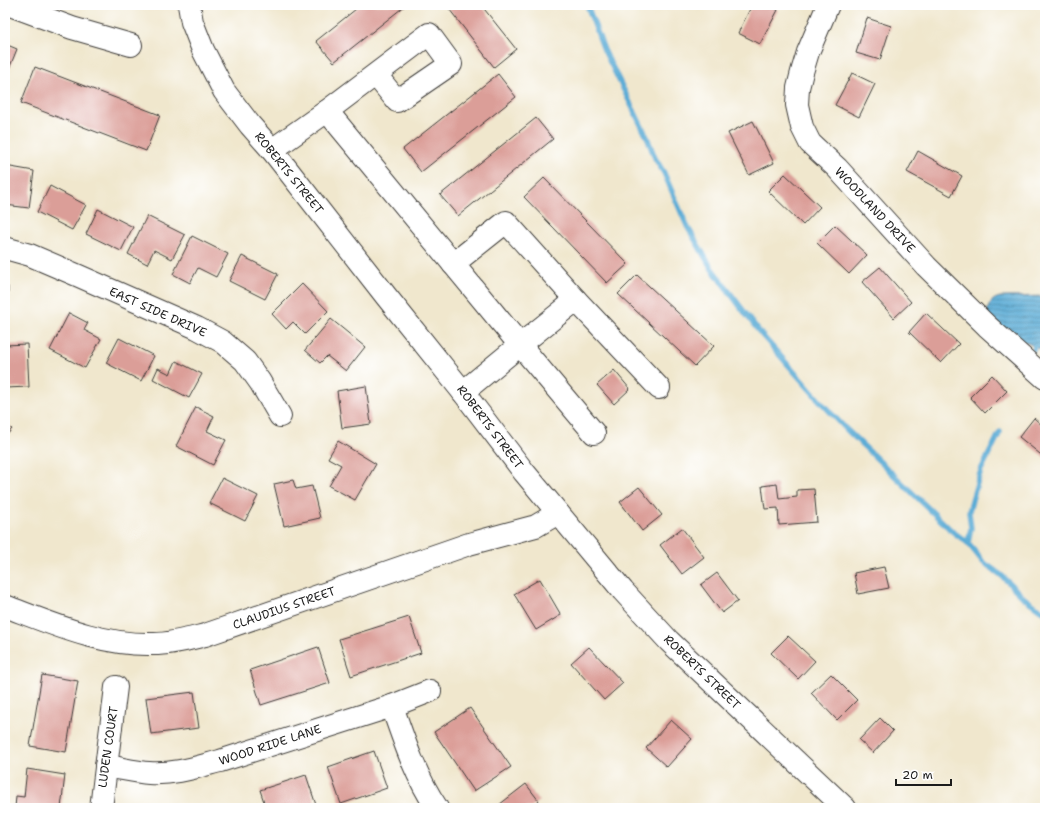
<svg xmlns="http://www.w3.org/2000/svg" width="1050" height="813" viewBox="0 0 1050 813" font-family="'Shantell Sans',sans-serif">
	<defs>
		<pattern id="water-rules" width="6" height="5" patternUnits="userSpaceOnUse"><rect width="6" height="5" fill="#5bacd5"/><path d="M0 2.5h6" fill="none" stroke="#4a8bac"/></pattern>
	</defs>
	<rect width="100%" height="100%" fill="#fff"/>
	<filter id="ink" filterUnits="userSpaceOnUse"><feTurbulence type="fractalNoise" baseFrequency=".025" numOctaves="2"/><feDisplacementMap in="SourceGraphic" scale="8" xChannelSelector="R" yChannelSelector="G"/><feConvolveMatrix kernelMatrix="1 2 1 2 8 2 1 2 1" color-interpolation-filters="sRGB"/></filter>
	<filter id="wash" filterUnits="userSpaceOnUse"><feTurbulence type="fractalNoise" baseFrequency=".012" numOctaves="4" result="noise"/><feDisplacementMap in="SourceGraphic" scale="16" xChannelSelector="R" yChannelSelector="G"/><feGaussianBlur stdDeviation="0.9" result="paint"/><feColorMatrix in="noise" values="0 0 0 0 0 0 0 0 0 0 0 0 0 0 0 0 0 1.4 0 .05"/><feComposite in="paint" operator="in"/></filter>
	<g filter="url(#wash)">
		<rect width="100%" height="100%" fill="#f0e7cd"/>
		<path fill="url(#water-rules)" stroke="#3c6478" d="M1045,296v55l-25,-11 -25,-15 -8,-13c2,-9 5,-13 13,-15z"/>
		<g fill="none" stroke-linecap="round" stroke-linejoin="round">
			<g stroke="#5bacd5" stroke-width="5.5">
				<path d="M587,5l17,45 43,87 8,21 9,15 23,53 25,43 49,65 58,66 27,29 106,102 16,12 15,19 18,13 23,23 21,15"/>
				<path d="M1034,349l1,-3"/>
				<path d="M968,543l3,-15 -2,-16 3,-12 9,-30 19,-38"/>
			</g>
		</g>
		<g id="blocks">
			<g fill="#db9e98">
				<path d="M361,5h45l-72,57 -18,-21z"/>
				<path d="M446,5h35l35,44 -22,18z"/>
				<path d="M752,5h16l10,5 -18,34 -22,-11z"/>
				<path d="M867,18l24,8 -11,34 -24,-7z"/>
				<path d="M5,44l12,5 -12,30z"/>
				<path d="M35,67l125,48 -14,36 -125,-48z"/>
				<path d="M852,73l23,11 -16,33 -24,-12z"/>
				<path d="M498,74l18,23 -95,75 -18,-23z"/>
				<path d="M536,118l17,21 -95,77 -18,-21z"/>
				<path d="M753,121l21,42 -25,12 -21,-42z"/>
				<path d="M918,151l44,25 -11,20 -44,-24z"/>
				<path d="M5,166l29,5 -5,37 -24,-3z"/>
				<path d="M785,174l35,33 -17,18 -35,-34z"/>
				<path d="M544,178l84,86 -21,19 -83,-86z"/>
				<path d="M50,186l36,19 -14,25 -35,-18z"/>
				<path d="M98,209l35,18 -12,24 -35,-17z"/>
				<path d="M147,216l38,19 -13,24 -18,-9 -7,14 -19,-10z"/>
				<path d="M835,225l32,30 -18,19 -32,-31z"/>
				<path d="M192,236l36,18 -12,23 -18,-9 -8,15 -17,-9z"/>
				<path d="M242,256l36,18 -13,25 -36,-18z"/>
				<path d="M880,267l31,35 -17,16 -32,-36z"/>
				<path d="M637,275l77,71 -19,20 -77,-72z"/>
				<path d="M302,284l26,27 -23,23 -12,-12 -7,7 -14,-15z"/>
				<rect x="5" y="287" width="3" height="42"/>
				<path d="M69,313l19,10 -4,7 17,9 -16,29 -35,-18z"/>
				<path d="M926,313l33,31 -18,19 -32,-31z"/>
				<path d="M331,319l34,28 -19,24 -19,-15 -7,7 -15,-13z"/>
				<path d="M119,338l35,18 -13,25 -35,-18z"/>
				<path d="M27,344l2,43 -24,1v-43z"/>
				<path d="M176,361l26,13 -13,24 -36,-19 5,-11 12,6z"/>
				<path d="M614,370l16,19 -16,15 -17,-19z"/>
				<path d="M992,375l15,16 -22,22 -15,-16z"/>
				<path d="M366,386l5,38 -29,4 -5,-37z"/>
				<path d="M196,407l18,9 -7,15 19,9 -13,25 -37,-19z"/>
				<path d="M1034,418l11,10v30l-26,-21z"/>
				<path d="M5,424l7,5 -7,8z"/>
				<path d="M338,441l38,23 -21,36 -26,-14 12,-21 -13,-7z"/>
				<path d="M222,478l36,18 -13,25 -36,-18z"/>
				<path d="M293,480l3,9 16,-3 8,32 -36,8 -10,-42z"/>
				<path d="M777,484l2,15 18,-2v-7l17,-1 3,33 -38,3 -1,-17 -13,1 -3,-23z"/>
				<path d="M639,487l23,28 -20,16 -22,-29z"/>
				<path d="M682,528l22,29 -22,17 -22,-29z"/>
				<path d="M884,567l5,21 -31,6 -4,-21z"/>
				<path d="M717,573l21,28 -16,12 -21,-28z"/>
				<path d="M540,579l21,36 -25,15 -22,-36z"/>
				<path d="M409,617l12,36 -70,23 -12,-37z"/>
				<path d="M788,636l27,25 -17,18 -27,-26z"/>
				<path d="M318,647l12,36 -69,22 -11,-35z"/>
				<path d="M589,647l34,36 -19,17 -33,-37z"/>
				<path d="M831,674l26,26 -20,20 -26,-27z"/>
				<path d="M42,675l36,6 -12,71 -36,-6z"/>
				<path d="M194,692l5,36 -48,6 -5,-36z"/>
				<path d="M470,708l41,59 -37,24 -40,-59z"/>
				<path d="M880,718l13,13 -20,22 -14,-13z"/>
				<path d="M671,720l21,19 -25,28 -21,-19z"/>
				<path d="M374,751l13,37 -46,16 -13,-37z"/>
				<path d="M27,769l38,6 -4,33h-46l1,-12 8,1z"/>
				<path d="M306,775l11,33h-51l-6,-18z"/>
				<path d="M526,784l13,17 -7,5 1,2h-38z"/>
			</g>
		</g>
	</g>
	<g filter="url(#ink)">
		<use href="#blocks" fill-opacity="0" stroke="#3c3a37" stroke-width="1"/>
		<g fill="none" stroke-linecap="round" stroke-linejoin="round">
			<g stroke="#3c3a37" stroke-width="24">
				<g id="minor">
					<path d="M10,5l62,23 59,17"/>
					<path d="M189,5l3,17 11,28 21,41 26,34 22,25 114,146 77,96 61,80 99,119 46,50 176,167"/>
					<path d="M828,5l-20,47 -6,20 -4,16 -1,17 5,22 8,16 27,25 89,98 61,60 58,52"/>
					<path d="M376,75l21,26 54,-37 -22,-30 -102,77 193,234 -57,47"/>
					<path d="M272,150l55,-39"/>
					<path d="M5,248l25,7 49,21 118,52 26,14 22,19 15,21 20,34"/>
					<path d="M453,264l53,-42 70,78"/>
					<path d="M594,433l-74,-88 56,-45 83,88"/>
					<path d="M5,606c48,18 97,40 149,38 18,0 35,-5 51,-9l264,-91 67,-18 22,-13"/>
					<path d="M392,706c12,35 24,71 45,102"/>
					<path d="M106,766c14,2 29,6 43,7 24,2 48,-6 71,-12l172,-55 38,-15"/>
					<path d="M101,808l15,-121"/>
				</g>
			</g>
			<use href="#minor" stroke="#fff" stroke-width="22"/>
		</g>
	</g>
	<g text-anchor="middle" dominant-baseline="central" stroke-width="3.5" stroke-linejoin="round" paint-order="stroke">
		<g font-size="12" fill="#1c1c1c" stroke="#fff">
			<text transform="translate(289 173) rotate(51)">ROBERTS STREET</text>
			<text transform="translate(875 210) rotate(47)">WOODLAND DRIVE</text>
			<text transform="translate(158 312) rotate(24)">EAST SIDE DRIVE</text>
			<text transform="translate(490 427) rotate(53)">ROBERTS STREET</text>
			<text transform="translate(284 608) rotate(-19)">CLAUDIUS STREET</text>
			<text transform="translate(702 672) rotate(44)">ROBERTS STREET</text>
			<text transform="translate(270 745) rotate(-18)">WOOD RIDE LANE</text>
			<text transform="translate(108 747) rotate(-82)">LUDEN COURT</text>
		</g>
	</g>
	<rect width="1050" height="813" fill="none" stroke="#fff" stroke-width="20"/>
	<path d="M896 779v6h55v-6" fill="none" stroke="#1c1c1c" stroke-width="2"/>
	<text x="902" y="779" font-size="12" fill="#1c1c1c" stroke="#ffffff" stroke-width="3" paint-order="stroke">20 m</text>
</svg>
